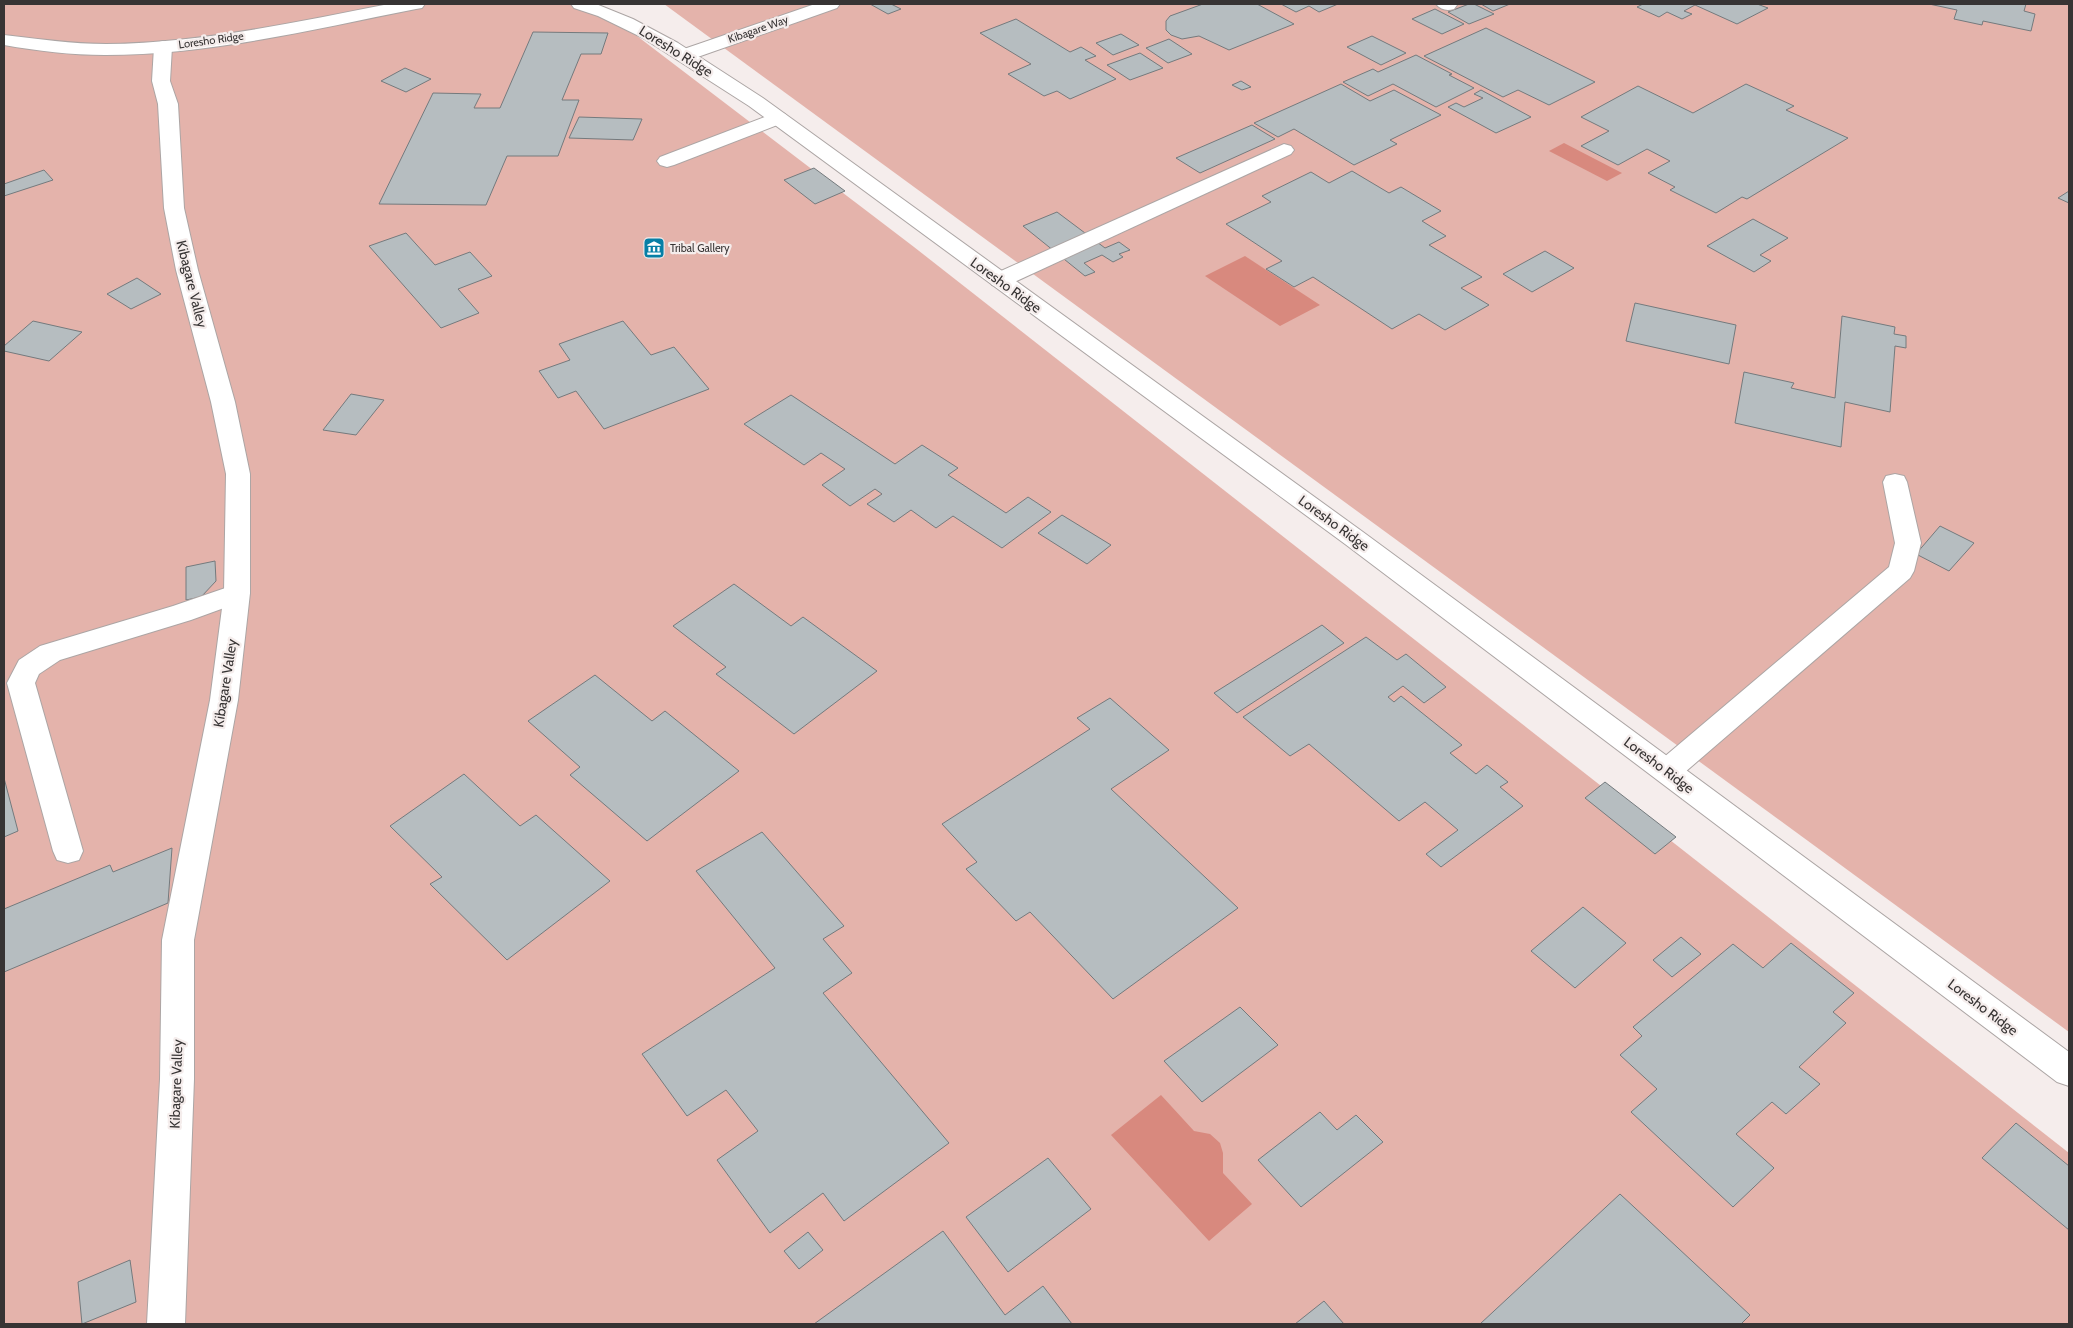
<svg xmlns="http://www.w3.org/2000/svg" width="2073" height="1328" viewBox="0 0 2073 1328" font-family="Cabin,sans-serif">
	<rect width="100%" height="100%" fill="#f5edec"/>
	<g fill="#e4b3ab">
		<path d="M4,4h591l319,243 1155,906v171h-2065z"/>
		<path d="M664,4h1405v1028z"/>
	</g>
	<g fill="#d8897e">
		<path d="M1564,143l58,30 -15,8 -58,-30z"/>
		<path d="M1245,256l75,49 -40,21 -75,-50z"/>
		<path d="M1161,1095l33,36 16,3 10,9 3,10v20l29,31 -43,37 -98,-106z"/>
	</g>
	<g fill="#b6bdc0" stroke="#747a7d">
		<path d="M870,4h21l10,5 -13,5z"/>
		<path d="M1203,4h54l37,20 -65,26 -30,-14 -17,3 -11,-4 -5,-5v-9l4,-5z"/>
		<path d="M1281,4h57l-19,8 -10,-6 -13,6z"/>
		<path d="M1469,4h5l20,10 -25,10 -21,-12z"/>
		<path d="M1481,4h29l-17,7z"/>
		<path d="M1643,4h114l11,4 -31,16 -42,-19 -11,6 8,3 -10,5 -15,-7 -8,5 -22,-10z"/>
		<path d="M1929,4h97l-2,7 11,3 -4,17 -48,-10 -1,4 -28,-6 3,-9z"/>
		<path d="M1435,9l29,15 -22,10 -30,-15z"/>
		<path d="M1016,19l54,33 11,-5 15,9 -11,4 31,19 -46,20 -13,-8 -13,5 -36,-22 23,-10 -51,-31z"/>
		<path d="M1486,28l109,54 -46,23 -31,-15 -15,7 -79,-41z"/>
		<path d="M533,32l75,1 -7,21h-20l-19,46h17l-21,56h-51l-21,49 -107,-1 54,-111 48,1 -7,14h26z"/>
		<path d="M1121,34l18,11 -26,10 -17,-12z"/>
		<path d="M1372,36l34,17 -25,12 -34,-18z"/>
		<path d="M1169,39l23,15 -24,9 -22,-15z"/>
		<path d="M1140,53l23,15 -33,12 -23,-15z"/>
		<path d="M1416,55l36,19 -3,1 25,13 -38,19 -43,-23 -25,12 -25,-14 30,-13 5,3z"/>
		<path d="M405,68l26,11 -25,13 -25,-11z"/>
		<path d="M1241,81l10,6 -9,3 -10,-5z"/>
		<path d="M1341,84l29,17 24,-11 47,25 -51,25 7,4 -43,21 -60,-36 -16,8 -24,-14z"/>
		<path d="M1746,84l48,22 -8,4 62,28 -101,61 -5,-2 -26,16 -46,-23 5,-3 -27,-14 22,-12 -23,-12 -29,16 -37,-19 28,-15 -28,-14 57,-31 55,27z"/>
		<path d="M1481,90l50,27 -35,16 -48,-26 8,-4 8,4 19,-9 -9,-4z"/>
		<path d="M579,117l63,2 -9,21 -64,-2z"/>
		<path d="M1252,125l23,14 -75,34 -24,-15z"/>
		<path d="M814,168l31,23 -30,13 -31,-24z"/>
		<path d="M44,170l9,10 -49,16v-12z"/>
		<path d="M1352,171l37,22 12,-6 40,24 -19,10 24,15 -17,9 53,32 -21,11 28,17 -44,25 -26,-16 -27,15 -79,-52 -19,10 -28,-18 16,-8 -56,-37 45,-22 -9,-6 49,-24 18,11z"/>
		<path d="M2069,191v12l-11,-5z"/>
		<path d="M1057,212l48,36 14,-6 11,8 -11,4 4,3 -10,5 -11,-7 -18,8 11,9 -10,4 -62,-50z"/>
		<path d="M1753,219l35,19 -28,17 11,6 -17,11 -47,-26z"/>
		<path d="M406,233l29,32 35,-13 22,24 -34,13 21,24 -38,15 -72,-82z"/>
		<path d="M1545,251l29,17 -42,24 -29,-18z"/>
		<path d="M137,278l24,16 -30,15 -24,-15z"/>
		<path d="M1635,303l101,22 -7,39 -103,-23z"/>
		<path d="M1842,316l53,11 -1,7 12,2v12l-11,-2 -5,66 -45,-10 -4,45 -106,-24 9,-51 50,11 -3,5 44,10z"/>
		<path d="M33,321l49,11 -33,29 -45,-10v-5z"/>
		<path d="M623,321l28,34 23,-8 35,42 -105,40 -28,-38 -18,7 -19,-27 31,-11 -11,-16z"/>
		<path d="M351,394l33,6 -28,35 -33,-5z"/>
		<path d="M791,395l104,69 27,-19 36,23 -10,7 58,38 22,-16 23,15 -49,36 -49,-32 -17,12 -25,-18 -17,12 -27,-18 15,-10 -7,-5 -25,17 -28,-21 23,-16 -24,-16 -17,12 -60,-41z"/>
		<path d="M1062,515l49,30 -24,19 -49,-31z"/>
		<path d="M1940,526l34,17 -25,28 -33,-17z"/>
		<path d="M215,561l1,20 -15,16 -15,3v-33z"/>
		<path d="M734,584l57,42 12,-9 74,54 -83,63 -78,-60 10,-7 -53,-41z"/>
		<path d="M1322,625l22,18 -107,70 -23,-20z"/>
		<path d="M1366,637l31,23 9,-6 40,33 -22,16 -21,-17 -15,11 6,5 7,-6 61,49 -12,8 26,21 11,-9 21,17 -8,5 23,19 -82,61 -15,-13 32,-24 -33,-28 -26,19 -90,-77 -19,12 -47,-39z"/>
		<path d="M595,675l57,46 13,-10 74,60 -92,70 -77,-66 10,-8 -52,-46z"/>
		<path d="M1110,698l59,52 -58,39 127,119 -125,91 -83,-87 -14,9 -50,-52 11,-7 -35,-38 148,-95 -13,-11z"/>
		<path d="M464,774l56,52 16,-11 74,66 -103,79 -77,-76 12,-7 -52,-51z"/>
		<path d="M4,778l14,53 -14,6z"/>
		<path d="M1605,782l71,55 -21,17 -70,-56z"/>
		<path d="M762,832l82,94 -21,13 29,34 -29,20 126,150 -105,78 -21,-28 -53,40 -53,-73 41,-29 -32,-41 -39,26 -45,-62 133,-86 -79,-97z"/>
		<path d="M172,848l-4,55 -164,69v-63l106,-44 3,7z"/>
		<path d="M1583,907l43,36 -51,45 -44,-37z"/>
		<path d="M1681,937l20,17 -29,23 -19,-17z"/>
		<path d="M1791,943l63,50 -21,19 13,11 -47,44 21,17 -34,30 -14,-12 -36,32 38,34 -41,39 -102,-95 26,-23 -37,-34 22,-19 -9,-9 100,-83 30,24z"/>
		<path d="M1240,1007l38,38 -76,57 -38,-41z"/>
		<path d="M1320,1112l17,18 19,-15 27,27 -82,65 -43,-47z"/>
		<path d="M2016,1123l53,43v64l-87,-72z"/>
		<path d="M1048,1158l43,51 -83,63 -42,-55z"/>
		<path d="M1620,1194l130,121 -9,9h-261z"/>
		<path d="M943,1231l62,84 38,-29 29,38h-258z"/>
		<path d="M808,1232l15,18 -24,19 -15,-18z"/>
		<path d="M130,1260l6,42 -54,22 -4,-42z"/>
		<path d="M1324,1301l20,23h-49z"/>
	</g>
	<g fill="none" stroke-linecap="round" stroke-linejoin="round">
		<g stroke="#aca5a4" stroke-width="2">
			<g id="service">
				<path d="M1436,4h20l1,1 -3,4c-7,2 -13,1 -18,-5z"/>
				<path d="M778,112l7,2 3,4 -3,4 -111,43 -7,2 -7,-2 -3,-4 3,-4z"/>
				<path d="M1284,144l7,2 3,4 -3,4 -283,131 -8,2 -8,-2 -3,-5 3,-5z"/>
				<path d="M1895,474l9,2 3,6 14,61 -7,28 -4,7 -233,201 -10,3 -10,-3 -5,-8 5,-8 232,-196 6,-24 -12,-61 3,-6z"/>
				<path d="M237,584l9,2 4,7 -4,7 -55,20 -131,40 -21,14 -4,9 48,168 -4,9 -11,3 -11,-3 -4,-9 -46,-168 12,-23 21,-14 133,-40z"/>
			</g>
		</g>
		<g stroke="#aca5a4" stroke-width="2">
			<g id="minor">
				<path d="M815,4h25l-3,4 -145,51 -7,2 -7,-2 -2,-4 2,-4z"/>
				<path d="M163,41l7,2 2,4 -2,34 8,23 6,104 14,62 37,132 15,72v119l-12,107 -44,240v139l-9,245h-38l13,-245 2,-139 48,-240 14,-107 2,-119 -15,-72 -35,-132 -12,-62 -6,-104 -6,-23 2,-34 2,-4z"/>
			</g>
		</g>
		<g stroke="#aca5a4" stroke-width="2">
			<path id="tertiary" d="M389,4h36l-3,4 -6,1c-102,20 -206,46 -311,46 -34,0 -67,-4 -101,-10v-10c34,4 68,9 102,9 96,-1 190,-22 283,-40z"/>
		</g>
		<g stroke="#aca5a4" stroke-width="2">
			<path id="secondary" d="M571,4h25l37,15 45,24 85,55 600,434 706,520v34l-12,-4 -712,-538 -596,-438 -106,-68 -45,-22 -24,-8z"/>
		</g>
		<use href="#service" fill="#fff" fill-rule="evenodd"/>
		<use href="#minor" fill="#fff" fill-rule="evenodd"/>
		<use href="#tertiary" fill="#fff" fill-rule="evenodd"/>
		<use href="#secondary" fill="#fff" fill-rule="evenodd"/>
	</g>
	<defs>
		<g id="museum-square" transform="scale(1.125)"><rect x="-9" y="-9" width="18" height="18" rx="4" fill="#077fa6" stroke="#f5edec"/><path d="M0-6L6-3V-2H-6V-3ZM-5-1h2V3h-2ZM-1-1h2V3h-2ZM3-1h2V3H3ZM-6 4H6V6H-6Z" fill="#fff"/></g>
	</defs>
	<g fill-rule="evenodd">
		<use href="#museum-square" x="654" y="248"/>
	</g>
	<g text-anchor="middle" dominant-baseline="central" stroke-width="4.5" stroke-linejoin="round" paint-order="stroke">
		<g font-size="11" fill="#373434" stroke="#f5edec">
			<text transform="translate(758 29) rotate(-19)">Kibagare Way</text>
			<text transform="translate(211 40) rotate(-8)">Loresho Ridge</text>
		</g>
		<g font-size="11" fill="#373434" stroke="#f5edec" text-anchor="start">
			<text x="670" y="248">Tribal Gallery</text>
		</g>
		<g font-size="14" fill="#373434" stroke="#f5edec">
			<text transform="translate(676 51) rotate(32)">Loresho Ridge</text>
			<text transform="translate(192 284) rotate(76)">Kibagare Valley</text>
			<text transform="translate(1006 285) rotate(36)">Loresho Ridge</text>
			<text transform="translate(1334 523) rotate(36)">Loresho Ridge</text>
			<text transform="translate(225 683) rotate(-81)">Kibagare Valley</text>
			<text transform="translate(1659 765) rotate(37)">Loresho Ridge</text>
			<text transform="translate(1983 1007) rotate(37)">Loresho Ridge</text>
			<text transform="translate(176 1084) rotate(-88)">Kibagare Valley</text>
		</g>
	</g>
	<rect width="2073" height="1328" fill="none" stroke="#373434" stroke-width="10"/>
</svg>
